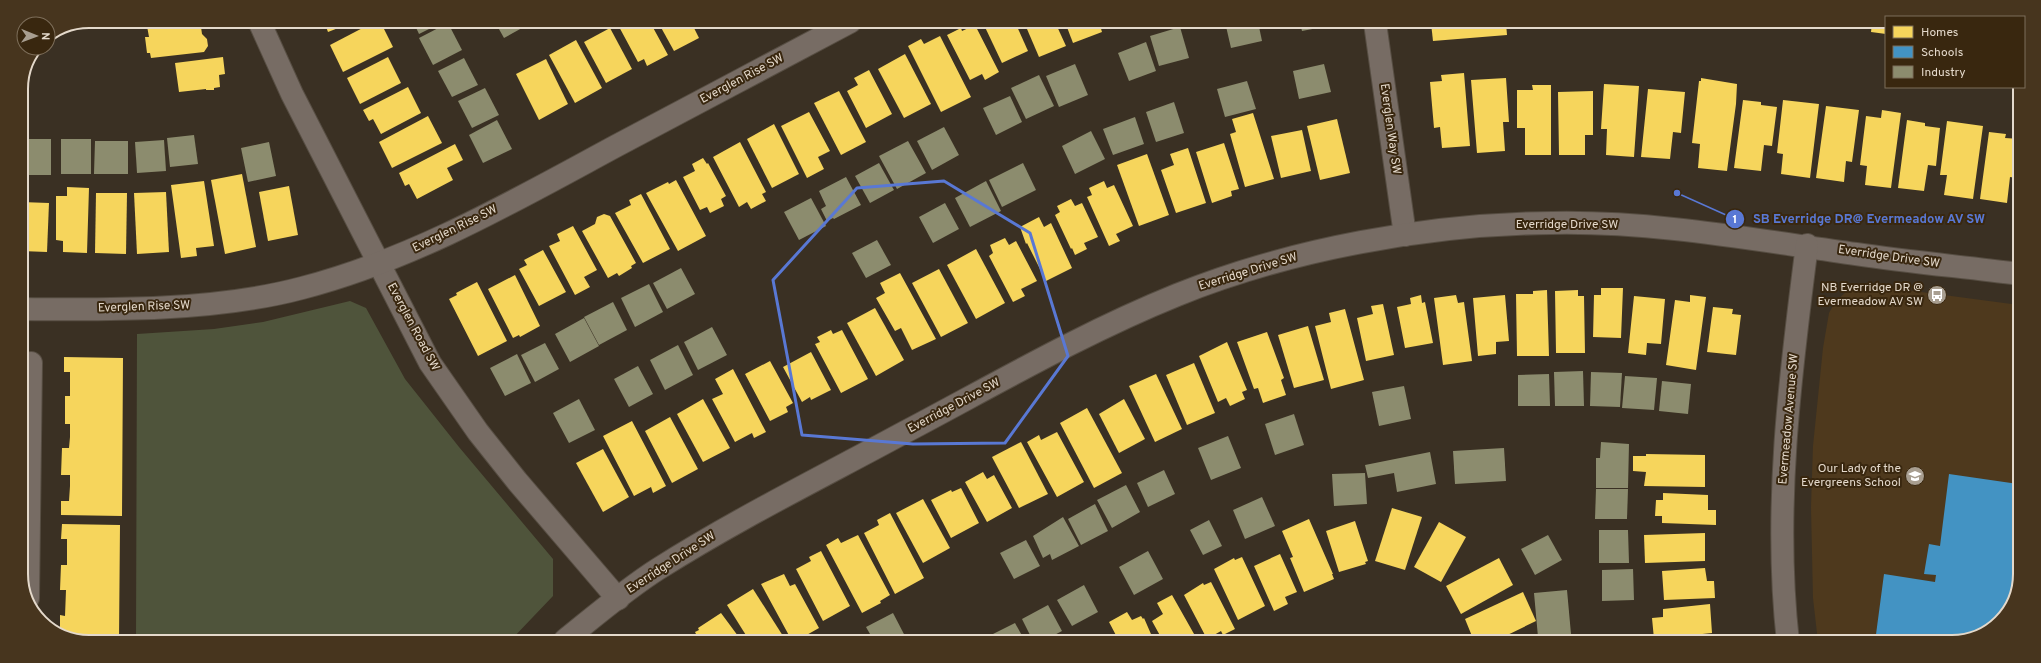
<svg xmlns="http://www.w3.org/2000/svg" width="2041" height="663" viewBox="0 0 2041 663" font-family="Overpass,sans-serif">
	<rect width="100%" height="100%" fill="#3a3023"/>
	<path fill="#4e391d" d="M1876,286l143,19 -1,287 -25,36 -40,14h-135l-5,-44 -2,-91 2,-61 10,-98 6,-35 6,-11 10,-9 14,-5z"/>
	<path fill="#4f543b" d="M350,301l16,7 39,71 54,68 94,112v37l-42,44h-375l1,-306 77,-5 49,-7z"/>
	<g fill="#f6d55c">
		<path d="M324,21h32l-28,11z"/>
		<path d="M376,21h4l13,26 -50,25 -13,-27z"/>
		<path d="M190,22l1,7 10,-2 1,7 5,5 1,7 -4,6 -53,6 -1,-5h-3l-2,-16h4l-2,-11z"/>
		<path d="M614,22h36l18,33 -21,11 -3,-7 -6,3 -21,-39z"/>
		<path d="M658,22h33l8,16 -25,13z"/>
		<path d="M698,22h22l-11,6 -2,-4 -6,3z"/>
		<path d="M991,22h24l13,29 -26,12 -18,-38z"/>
		<path d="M1024,22h31l11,24 -27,11z"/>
		<path d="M1065,22h34l3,10 -29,11z"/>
		<path d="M1431,23h75l1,12 -74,6z"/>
		<path d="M1872,23h14v11l-15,-2z"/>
		<path d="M975,25l24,47 -14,8 -3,-6 -12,6 -23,-45 14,-7 1,3z"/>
		<path d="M610,28l22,41 -26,14 -22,-41z"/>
		<path d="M940,36l31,61 -30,15 -33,-66 13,-7 3,5z"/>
		<path d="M576,40l26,48 -27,15 -26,-48z"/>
		<path d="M905,54l26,50 -27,14 -26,-49z"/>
		<path d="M223,57l2,17 -6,1 1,12 -6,1v2h-8v-1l-27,3 -4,-29z"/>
		<path d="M388,57l13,26 -41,21 -13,-26z"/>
		<path d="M546,59l22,45 -29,16 -23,-46z"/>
		<path d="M869,70l23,44 -26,14 -19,-37 11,-6 -4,-7z"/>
		<path d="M1464,73l6,73 -28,2 -2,-21 -6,1 -4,-46 12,-1 -1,-6z"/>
		<path d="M1506,78l3,44h-6l2,29 -28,2 -6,-73z"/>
		<path d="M1701,78l36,6 -1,20 -9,67 -29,-3 2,-24 -8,-1 7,-62h2z"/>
		<path d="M1604,84l35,2 -5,71 -28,-2 1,-26h-6z"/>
		<path d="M1532,85h19v70h-26v-27h-8v-38h16z"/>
		<path d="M408,87l13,26 -40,21 -8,-15 -4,2 -6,-11z"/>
		<path d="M1648,89l37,3 -4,41 -8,-1 -3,27 -29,-2z"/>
		<path d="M839,91l27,51 -25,13 -27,-52z"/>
		<path d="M1593,91v44h-8v20h-26l-1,-63z"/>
		<path d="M1743,100l18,2v3l16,2 -5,39 -8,-1 -3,26 -27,-3z"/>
		<path d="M1783,100l36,4 -9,74 -29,-4 2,-20 -6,-1z"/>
		<path d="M1826,106l33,4 -7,52 -6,-1 -2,21 -28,-4z"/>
		<path d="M1882,110l19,3 -10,75 -26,-3 2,-19 -7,-1 6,-49 15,2z"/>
		<path d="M809,112l21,39 -12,6 6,12 -17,9 -26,-52z"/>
		<path d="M1253,113l21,66 -29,8 -15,-53 6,-2 -4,-13z"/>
		<path d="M428,116l14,27 -50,25 -13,-26z"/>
		<path d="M1337,119l13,54 -30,7 -13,-54z"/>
		<path d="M1907,120l18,3v3l15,2 -4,38 -8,-1 -4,26 -26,-3z"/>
		<path d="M1947,121l36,5 -10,73 -29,-4 3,-20h-7z"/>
		<path d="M774,124l25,50 -27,14 -25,-49z"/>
		<path d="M1302,130l9,41 -30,7 -10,-42z"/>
		<path d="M1989,132l17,2 -1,4 15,1 -3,39 -7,-1 -3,26 -27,-4z"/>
		<path d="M740,142l26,50 -4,2 4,7 -15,8 -4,-7 -8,5 -26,-50z"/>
		<path d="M1224,143l15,46 -8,2 1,5 -20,7 -16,-51z"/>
		<path d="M455,144l8,16 -16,8 6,12 -36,19 -8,-15 -4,2 -6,-13z"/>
		<path d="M1188,148l18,55 -30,10 -15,-43 13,-5 -4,-11z"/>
		<path d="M1147,154l22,61 -30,11 -22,-61z"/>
		<path d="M703,158l4,6 1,-1 18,33 -5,3 3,7 -14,7 -3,-6 -7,3 -17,-33 12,-6 -3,-7z"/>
		<path d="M242,174l14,73 -31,7 -14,-74z"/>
		<path d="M676,180l30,56 -28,15 -32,-58 22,-11 1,2z"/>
		<path d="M204,181l10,65 -18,2 1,8 -16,2 -10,-73z"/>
		<path d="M1104,181l3,7 7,-3 19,41 -17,8 4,7 -11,5 -22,-49 5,-2 -3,-7z"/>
		<path d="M289,186l9,49 -30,6 -9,-49z"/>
		<path d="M67,187l22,1 -2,65 -24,-1v-11l-7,-1v-44h11z"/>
		<path d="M166,192l3,60 -32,2 -3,-61z"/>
		<path d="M96,193h31l-1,61 -31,-1z"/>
		<path d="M641,194l29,55 -27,14 -28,-50 16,-8 -2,-5z"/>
		<path d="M1071,199l4,7 7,-3 16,34 -14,6 3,6 -12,6 -3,-7 -1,1 -16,-34 5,-3 -3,-6z"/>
		<path d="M21,202l28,1 -2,49 -26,-1z"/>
		<path d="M604,214l6,2 26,47 -5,3 1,2 -13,8 -2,-3 -9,5 -26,-47 13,-7 2,-7z"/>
		<path d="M1039,217l5,10 7,-4 21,45 -26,13 -19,-38 -1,1 -6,-17z"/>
		<path d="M573,226l24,44 -13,7 6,10 -15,8 -26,-49 11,-5 -3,-7z"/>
		<path d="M1005,238l4,7 7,-4 21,40 -16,8 4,7 -12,6 -24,-46 4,-3 -3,-8z"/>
		<path d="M976,249l29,54 -29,16 -29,-54z"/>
		<path d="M543,250l23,42 -27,14 -20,-37 8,-4 -3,-5z"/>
		<path d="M939,269l29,54 -27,14 -29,-54z"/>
		<path d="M900,273l36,66 -24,11 -11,-22 -6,3 -19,-33 9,-5 -5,-10z"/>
		<path d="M515,275l25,51 -20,11 -1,-2 -6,3 -25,-49z"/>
		<path d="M477,282l30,59 -29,15 -29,-57 8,-4 -1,-2z"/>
		<path d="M1601,288h22l-2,50 -28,-1 1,-42h7z"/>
		<path d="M1547,290l2,66h-32l-1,-62h17v-3z"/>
		<path d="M1578,290v6h6l1,57h-29l-1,-62z"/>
		<path d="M1421,295l1,8 3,-1 8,41 -28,5 -8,-41 14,-3 -1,-6z"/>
		<path d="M1456,295l2,8 6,-1 8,59 -29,4 -9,-67z"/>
		<path d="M1505,295l4,46 -13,1v12l-18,2 -5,-58z"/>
		<path d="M1690,295l16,2 -10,73 -30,-5 9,-65 15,2z"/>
		<path d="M1634,296l31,3 -4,45 -14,-1 -1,12 -18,-2z"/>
		<path d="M1383,304l11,51 -28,6 -9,-43 16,-4 -2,-8z"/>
		<path d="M1713,307l20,2 -1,5 9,1 -5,40 -29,-3z"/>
		<path d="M875,308l29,52 -28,16 -29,-53z"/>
		<path d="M1345,309l19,71 -33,9 -16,-63 16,-4 -2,-9z"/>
		<path d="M1308,326l16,54 -30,8 -16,-53z"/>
		<path d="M831,330l2,4 9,-4 26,49 -27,14 -26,-49 5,-2 -3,-5z"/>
		<path d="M1267,332l17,46 -3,2 5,15 -23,8 -5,-15 -4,1 -17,-47z"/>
		<path d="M1227,342l20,48 -5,2 3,7 -15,7 -4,-8 -8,4 -19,-46z"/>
		<path d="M811,352l20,38 -20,10 -1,-3 -8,5 -19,-35z"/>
		<path d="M64,357l59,1 -1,158 -61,-1v-14h8l1,-15v-11h-9l1,-27h7l1,-11v-13h-5v-28h5v-24h-6z"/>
		<path d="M770,361l23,42 -7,4 2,5 -18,9 -25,-47z"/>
		<path d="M1194,363l21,50 -28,12 -21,-50z"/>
		<path d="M733,369l33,63 -12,6 -2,-5 -17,9 -23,-43 11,-5 -8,-15z"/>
		<path d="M1156,374l26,55 -27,13 -26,-56z"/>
		<path d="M703,399l27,49 -27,14 -26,-48z"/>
		<path d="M1124,399l21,40 -26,14 -20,-39z"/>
		<path d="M1087,408l35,65 -28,15 -34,-65z"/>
		<path d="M670,417l28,52 -26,14 -27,-52z"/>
		<path d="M632,421l34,65 -13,7 -2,-6 -17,9 -31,-60z"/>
		<path d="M1057,432l27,50 -27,15 -30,-55 12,-7 2,5z"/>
		<path d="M1021,442l27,52 -29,14 -27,-51z"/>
		<path d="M603,449l26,48 -26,15 -27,-49z"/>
		<path d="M1646,454l59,1v32l-61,-1 2,-14 -13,-1v-15h13z"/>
		<path d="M983,472l4,7 7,-4 18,33 -25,14 -22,-40z"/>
		<path d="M961,488l18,35 -28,15 -20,-38 20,-10 1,2z"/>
		<path d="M1663,493l45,2v15h8v15l-54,-2v-7h-7l1,-16h7z"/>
		<path d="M923,499l27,49 -27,15 -27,-50z"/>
		<path d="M1392,508l30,9 -17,53 -30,-9z"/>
		<path d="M890,513l34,65 -29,16 -31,-61 15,-8 -2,-5z"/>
		<path d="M1309,519l24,55h-1l2,5 -30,13 -14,-34 3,-1 -11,-26z"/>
		<path d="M1355,521l13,40 -3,1 1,2 -27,8 -13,-41z"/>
		<path d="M1439,522l27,15 -25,45 -27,-15z"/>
		<path d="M62,524l58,1 -1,115h-48l-11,-8v-17l5,1 1,-26h-6l1,-25h6v-26h-6z"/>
		<path d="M1705,533v28l-60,2 -1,-28z"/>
		<path d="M858,535l32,60 -10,6 1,2 -19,10 -36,-68 12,-7 3,5z"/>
		<path d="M821,551l29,55 -27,15 -27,-52 15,-8 -2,-4z"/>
		<path d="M1280,554l17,38 -12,5 3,7 -14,7 -20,-45z"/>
		<path d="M1242,557l23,49 -27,14 -24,-51 20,-11 1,2z"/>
		<path d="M1499,558l14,27 -52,29 -15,-28z"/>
		<path d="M1705,568l2,13h7l1,17 -51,2 -2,-29z"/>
		<path d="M784,574l6,12 5,-2 24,44 -23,13h-4l-31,-57z"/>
		<path d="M1211,582l24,47 -12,6 -2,-4 -14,8 -23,-44 19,-12 1,2z"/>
		<path d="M753,589l30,47 -6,5 -28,-1 -22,-35z"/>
		<path d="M1523,592l13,29 -41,20h-21l-9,-22z"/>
		<path d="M1172,595l26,46h-35l-11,-20 11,-7 -6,-11z"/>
		<path d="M1710,604l2,29 -58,6 -2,-21 11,-1v-8z"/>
		<path d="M1127,612l5,8 9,-4 2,3 1,-1 10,23h-35l-10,-19z"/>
		<path d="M721,613l20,27h-42l-4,-8 4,-2 -1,-2z"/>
		<path d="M683,634l5,6h-13z"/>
	</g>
	<path fill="#4393c3" d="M1949,474l69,10v108l-25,36 -40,14h-78l9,-68 51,8 1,-7 -12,-1 5,-30 11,2z"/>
	<g fill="#8c8c6e">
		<path d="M413,21h32l-26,13z"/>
		<path d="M495,22h35l1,1 -27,15z"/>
		<path d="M1225,22h33l4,19 -31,7z"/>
		<path d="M448,23l14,27 -29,15 -14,-27z"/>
		<path d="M1300,23h32l1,2 -31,6z"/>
		<path d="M1180,27l9,31 -30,8 -9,-30z"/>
		<path d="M1146,42l10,29 -27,10 -11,-28z"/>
		<path d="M464,58l14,27 -26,12 -14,-26z"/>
		<path d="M26,64v31h-5v-7z"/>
		<path d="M1075,64l13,31 -29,12 -13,-31z"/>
		<path d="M1324,64l7,28 -32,7 -6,-28z"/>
		<path d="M1039,75l15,31 -28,13 -15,-31z"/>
		<path d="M1247,81l9,28 -31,8 -8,-28z"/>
		<path d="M485,88l14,27 -27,13 -14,-27z"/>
		<path d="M1010,96l12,26 -26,13 -13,-27z"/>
		<path d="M1174,102l10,31 -28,9 -10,-30z"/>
		<path d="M1135,117l9,27 -31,11 -10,-26z"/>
		<path d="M497,120l15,29 -29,14 -14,-28z"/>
		<path d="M944,127l15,28 -27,15 -15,-29z"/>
		<path d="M1091,131l14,28 -30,15 -13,-28z"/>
		<path d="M194,135l4,29 -28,3 -3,-29z"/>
		<rect x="21" y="139" width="30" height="36"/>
		<rect x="61" y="139" width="30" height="35"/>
		<path d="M164,140l2,31 -29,2 -2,-31z"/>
		<path d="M95,141h33v33h-34z"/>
		<path d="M908,141l18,32 -29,16 -18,-33z"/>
		<path d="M269,142l7,34 -28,6 -7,-34z"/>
		<path d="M879,163l15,27 -24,13 -15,-27z"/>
		<path d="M1023,163l13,27 -34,17 -13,-27z"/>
		<path d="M846,177l15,28 -27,14 -1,-1 -6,3 -6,-12 5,-3 -7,-15z"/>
		<path d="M986,181l15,30 -31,16 -15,-29z"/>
		<path d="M811,198l15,28 -27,14 -15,-28z"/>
		<path d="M945,203l14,26 -26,14 -14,-26z"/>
		<path d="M877,240l14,25 -25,13 -14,-25z"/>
		<path d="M681,268l14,26 -28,15 -14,-26z"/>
		<path d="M649,284l14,28 -28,15 -14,-29z"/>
		<path d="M613,302l14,28 -28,15 -15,-28z"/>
		<path d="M584,318l15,28 -29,16 -15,-28z"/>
		<path d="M712,327l15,28 -29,15 -14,-28z"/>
		<path d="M545,343l14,26 -24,13 -14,-27z"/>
		<path d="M678,345l15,30 -28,15 -15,-30z"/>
		<path d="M517,354l14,29 -26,13 -15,-28z"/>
		<path d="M638,366l15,28 -24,13 -15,-28z"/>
		<path d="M1583,371l1,35h-29l-1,-34z"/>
		<path d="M1591,372l31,1 -2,34 -30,-1z"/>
		<path d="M1549,374l1,32h-32v-31z"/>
		<path d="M1625,376l32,2 -3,32 -32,-2z"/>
		<path d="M1662,381l29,3 -3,30 -29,-3z"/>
		<path d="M1404,386l7,33 -32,7 -7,-34z"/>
		<path d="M579,399l16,31 -26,13 -16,-30z"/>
		<path d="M1294,414l10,31 -29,10 -10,-31z"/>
		<path d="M1228,436l13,32 -30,12 -13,-32z"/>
		<path d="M1601,442l28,2 -1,44h-32v-30h4z"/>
		<path d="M1504,448l2,33 -51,3 -2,-33z"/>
		<path d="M1430,452l6,32 -39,8 -3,-19 -26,5 -3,-13z"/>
		<path d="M1164,470l11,24 -27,13 -11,-24z"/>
		<path d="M1365,473l2,31 -33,2 -2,-32z"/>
		<path d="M1126,485l14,27 -28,16 -15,-28z"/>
		<path d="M1596,489h32l-1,30h-32z"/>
		<path d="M1262,497l13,29 -30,13 -12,-29z"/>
		<path d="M1095,504l13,27 -27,14 -13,-26z"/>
		<path d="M1063,517l16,29 -27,14 -2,-6 -7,4 -10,-22z"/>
		<path d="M1209,520l13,26 -19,9 -13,-25z"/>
		<path d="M1599,530h29l1,33h-30z"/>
		<path d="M1548,535l14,25 -27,15 -14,-26z"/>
		<path d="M1026,540l14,26 -26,13 -14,-26z"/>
		<path d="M1148,551l15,28 -29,16 -15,-28z"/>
		<path d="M1633,569l1,31 -32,1v-31z"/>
		<path d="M1084,585l14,27 -26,14 -15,-26z"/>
		<path d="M1567,590l4,44 -33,3 -4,-44z"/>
		<path d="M1048,605l14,26 -19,10h-10l-11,-22z"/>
		<path d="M893,613l13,25 -6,3h-26l-8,-14z"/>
		<path d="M1015,623l10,18h-34l-2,-5z"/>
	</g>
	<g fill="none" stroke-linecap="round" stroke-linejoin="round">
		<g stroke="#574e43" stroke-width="24">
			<g id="minor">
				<path d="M259,21l33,73 138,269 48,69 39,49 101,118"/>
				<path d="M1375,23l30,212"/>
				<path d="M21,309c89,1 195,2 281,-21 112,-29 214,-88 314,-142 78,-42 156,-82 234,-124"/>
				<path d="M28,598l3,-235"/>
				<path d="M565,640c30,-24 60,-50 93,-71 79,-50 164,-92 247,-137 89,-47 178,-99 272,-137 114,-46 252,-71 375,-72 102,-2 203,17 304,31 54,8 109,13 163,20"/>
				<path d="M1788,642c-15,-132 2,-266 19,-397"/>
			</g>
		</g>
		<use href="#minor" stroke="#776c64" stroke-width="22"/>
	</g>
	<path fill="none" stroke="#5978d4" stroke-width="3" stroke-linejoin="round" d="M944,181l86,52 38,123 -63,87 -92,1 -111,-9 -29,-155 84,-92z"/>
	<defs>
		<g id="bus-disc" transform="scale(1)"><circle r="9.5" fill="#a89e90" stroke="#39270f"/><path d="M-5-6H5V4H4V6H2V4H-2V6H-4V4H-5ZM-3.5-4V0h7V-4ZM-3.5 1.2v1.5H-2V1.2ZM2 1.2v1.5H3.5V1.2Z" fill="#fff"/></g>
		<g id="school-disc" transform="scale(1)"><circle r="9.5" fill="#a89e90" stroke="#39270f"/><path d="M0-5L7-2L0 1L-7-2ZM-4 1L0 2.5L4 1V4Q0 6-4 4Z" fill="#fff"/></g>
	</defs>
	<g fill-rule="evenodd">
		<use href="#bus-disc" x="1937" y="295"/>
		<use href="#school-disc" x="1915" y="476"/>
	</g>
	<g text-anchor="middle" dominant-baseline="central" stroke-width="4" stroke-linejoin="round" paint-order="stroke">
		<g font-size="12" fill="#e4d9cb" stroke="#39270f">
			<text transform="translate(742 79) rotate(-28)">Everglen Rise SW</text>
			<text transform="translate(1390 129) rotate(82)">Everglen Way SW</text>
			<text x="1567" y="225">Everridge Drive SW</text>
			<text transform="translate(455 229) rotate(-26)">Everglen Rise SW</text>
			<text transform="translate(1889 257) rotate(8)">Everridge Drive SW</text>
			<text transform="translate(1248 272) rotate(-17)">Everridge Drive SW</text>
			<text transform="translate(144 307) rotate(-2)">Everglen Rise SW</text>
			<text transform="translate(413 327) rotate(62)">Everglen Road SW</text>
			<text transform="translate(954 406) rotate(-28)">Everridge Drive SW</text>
			<text transform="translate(1789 419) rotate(-85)">Evermeadow Avenue SW</text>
			<text transform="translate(671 563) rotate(-33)">Everridge Drive SW</text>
		</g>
		<g font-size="12" fill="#e4d9cb" stroke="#39270f" text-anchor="end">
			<text x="1923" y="288">NB Everridge DR @<tspan x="1923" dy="14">Evermeadow AV SW</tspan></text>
			<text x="1901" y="469">Our Lady of the<tspan x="1901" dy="14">Evergreens School</tspan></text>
		</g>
	</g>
	<path d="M0 0H2041V663H0ZM89 28H1952A61 61 0 0 1 2013 89V574A61 61 0 0 1 1952 635H89A61 61 0 0 1 28 574V89A61 61 0 0 1 89 28Z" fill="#47351e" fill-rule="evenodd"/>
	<path fill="none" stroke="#e4d9cb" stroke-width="2" d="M89 28H1952A61 61 0 0 1 2013 89V574A61 61 0 0 1 1952 635H89A61 61 0 0 1 28 574V89A61 61 0 0 1 89 28Z"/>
	<path fill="none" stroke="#5978d4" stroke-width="1.5" d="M1677 193L1735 219"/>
	<g fill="#5978d4" stroke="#39270f" stroke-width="1.5">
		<circle cx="1677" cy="193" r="4"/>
		<circle cx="1735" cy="219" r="10"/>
	</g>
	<g font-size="12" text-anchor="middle" font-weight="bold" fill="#fff">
		<text x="1735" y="223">1</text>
	</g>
	<g font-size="13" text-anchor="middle" font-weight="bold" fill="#5978d4" stroke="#39270f" stroke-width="4" stroke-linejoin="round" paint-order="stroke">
		<text x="1869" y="223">SB Everridge DR@ Evermeadow AV SW</text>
	</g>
	<rect x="1885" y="16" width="140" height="72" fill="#39270f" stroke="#7d6e5a"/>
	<rect x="1893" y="26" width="20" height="12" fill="#f6d55c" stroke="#7d6e5a"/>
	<text x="1921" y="36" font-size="12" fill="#e4d9cb">Homes</text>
	<rect x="1893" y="46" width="20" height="12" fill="#4393c3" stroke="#7d6e5a"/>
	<text x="1921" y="56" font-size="12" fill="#e4d9cb">Schools</text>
	<rect x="1893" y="66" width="20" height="12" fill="#8c8c6e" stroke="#7d6e5a"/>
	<text x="1921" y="76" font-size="12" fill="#e4d9cb">Industry</text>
	<g transform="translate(36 36) rotate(91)"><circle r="19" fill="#39270f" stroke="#7d6e5a"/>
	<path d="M0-3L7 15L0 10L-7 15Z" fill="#a89e90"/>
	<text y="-6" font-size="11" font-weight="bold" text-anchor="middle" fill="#e4d9cb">N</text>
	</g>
</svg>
